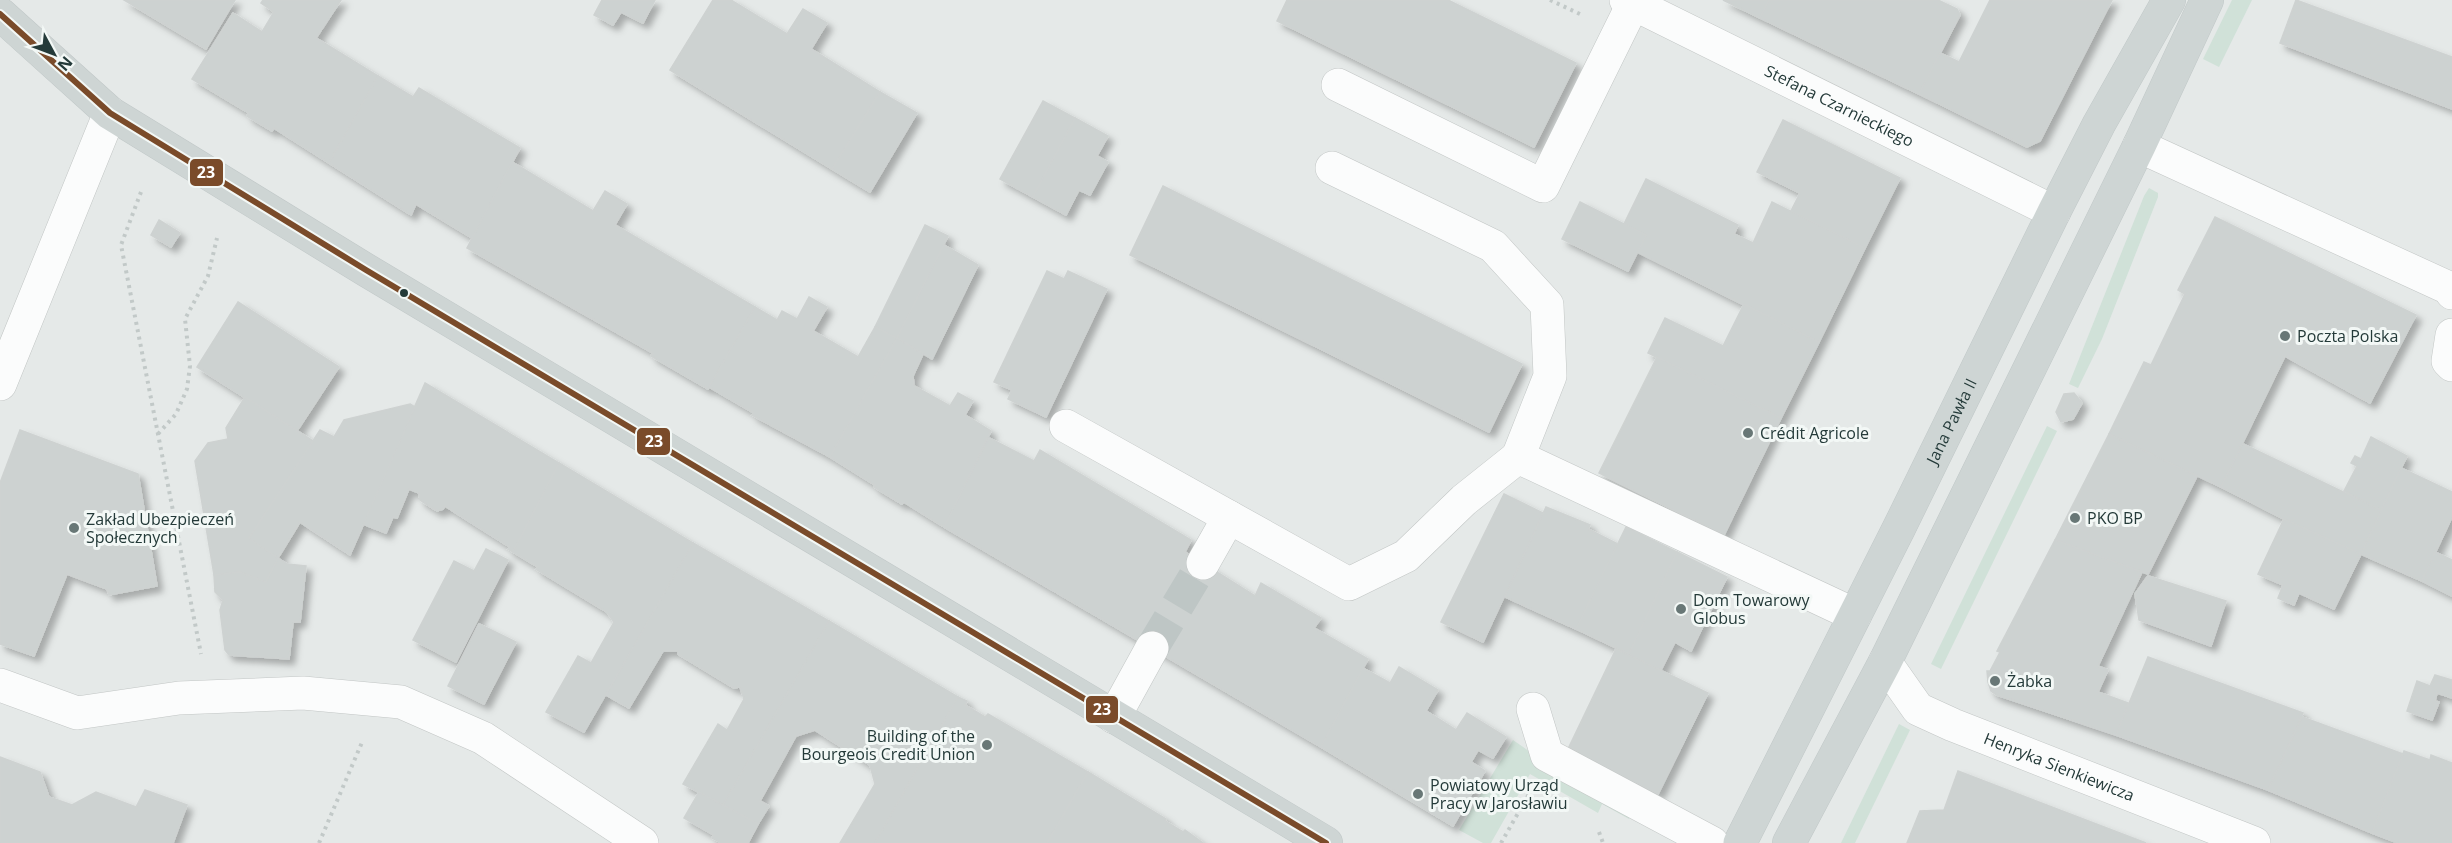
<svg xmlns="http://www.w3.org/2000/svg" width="2452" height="843" viewBox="0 0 2452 843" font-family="'Open Sans',sans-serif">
	<defs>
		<filter id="shadow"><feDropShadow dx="5.5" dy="5.5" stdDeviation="3" flood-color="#0004"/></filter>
	</defs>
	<rect width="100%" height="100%" fill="#e5e9e8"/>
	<g fill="#d0e1d8">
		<path d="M2232,0h20l-33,67 -16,-8z"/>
		<path d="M2149,188l9,5v4l-56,142 -24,49 -9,-4 75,-188z"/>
		<path d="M2047,426l10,5 -116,238 -10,-5z"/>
		<path d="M1899,724l11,6 -55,113h-14z"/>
		<path d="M1513,740l43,30 77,41 -4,8 -27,-15 -4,9 -68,-39 -39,69h-8l-24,-13z"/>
	</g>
	<g fill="#cdd2d1" stroke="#ced2d1" stroke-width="1.5" filter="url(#shadow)">
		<path d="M124,0h111l-29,49z"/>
		<path d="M263,0h78l-25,38 62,38 -49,87 -55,-35 -2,3 -25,-15 2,-3 -57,-34 41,-66 29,19 12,-20 -13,-9z"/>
		<path d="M602,0h53l-12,23 -22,-11 -8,13 -19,-10z"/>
		<path d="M713,0h18l56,34 16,-25 24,14 -16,26 69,43 -48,77 -162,-99z"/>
		<path d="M1287,0h161l128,63 -42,84 -257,-126z"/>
		<path d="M1723,0h46l-9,18z"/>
		<path d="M1769,0h169l19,9 3,6 -41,79 -159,-76z"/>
		<path d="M1990,0h122l-72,141 -13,6 -108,-53 21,-41 19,9z"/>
		<path d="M2296,0l156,57v52l-172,-66z"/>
		<path d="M378,76l35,21 6,-9 101,60 -48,90 -56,-34 -5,11 -82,-52z"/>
		<path d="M880,92l37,21 -47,79 -38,-23z"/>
		<path d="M1043,101l32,17 -42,79 -33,-18z"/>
		<path d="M1075,118l33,18 -11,20 11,6 -18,33 -11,-5 -13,25 -33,-18z"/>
		<path d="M1783,120l117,58 -35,70 -74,-37 9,-18 -43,-21z"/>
		<path d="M512,162l81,49 12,-20 22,13 -12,21 140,82 -47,82 -57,-33 2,-3 -186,-105z"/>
		<path d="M1646,179l92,46 -4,9 19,9 19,-41 93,46 -46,94 -182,-90 9,-17 -22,-11z"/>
		<path d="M1163,186l359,178 -33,68 -359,-177z"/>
		<path d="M1580,202l66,33 -18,36 -66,-32z"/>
		<path d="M2215,217l201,98 -46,88 -85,-47 -64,131 -112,-53 35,-72 7,3 34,-71 -7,-4z"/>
		<path d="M159,220l21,13 -9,14 -20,-12z"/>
		<path d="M925,225l23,11 -51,102 -22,-11z"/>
		<path d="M944,245l34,20 -46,94 -35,-21z"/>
		<path d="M1047,271l17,8 4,-8 39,18 -61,128 -38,-18 4,-9 -18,-8z"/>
		<path d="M809,297l18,10 -14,24 45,26 17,-30 22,11 -67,119 -78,-42 2,-2 -45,-26 46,-80 22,13 5,-9 15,8z"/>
		<path d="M238,302l101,65 -42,64 -100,-64z"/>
		<path d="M1744,304l75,38 -38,76 -133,-65 17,-35 58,28z"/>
		<path d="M897,338l26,16 -10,22 1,10 36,20 8,-13 15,8 -8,14 26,16 -47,96 -40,-25 -2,2 -28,-17 1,-2 -45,-28z"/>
		<path d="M1657,357l124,61 -57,117 -125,-62z"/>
		<path d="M425,383l134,80 -46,89 -5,-3 2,-2 -65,-41 -2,3 -6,2 -17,-11 -1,-7 -10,-4 -12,29 -4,-1 -7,16 -23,-9z"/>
		<path d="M2074,393l8,10 -9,16 -12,3 -5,-10 8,-18z"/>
		<path d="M245,397l68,44 -64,97 29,20 -12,24 -26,-10 -26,3 -19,-114 13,-18 20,-4 -2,-11z"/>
		<path d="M410,404l5,3 -65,148 -50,-33 -22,36 -29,-20 71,-108 14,7 10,-17z"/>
		<path d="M20,430l118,44 19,112 -48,9 -2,-6 -40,-15 -33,82 -34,-12v-161z"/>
		<path d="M2109,434l88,42 -49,98 -93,-34z"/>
		<path d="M2371,437l36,19 -26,54 -37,-19 13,-25 -6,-3 4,-7 6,3z"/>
		<path d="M989,438l45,23 6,-11 151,90 -6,12 70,44 6,-13 60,35 -7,10 54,31 -47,88 -377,-220z"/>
		<path d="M2243,444l138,66 -20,44 -77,-35 -63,-32z"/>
		<path d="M559,463l134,80 -109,189 -38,-20 32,-56 13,7 23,-41 -7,-10 -71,-43 2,-2 -25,-15z"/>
		<path d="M2401,468l51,24v25l-30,64 -61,-27z"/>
		<path d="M1504,494l39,19 -60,129 -42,-20z"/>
		<path d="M1546,507l44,18 -2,4 30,15 -42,85 -71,-32z"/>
		<path d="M2284,519l77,35 -27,55 -35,-16 -5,12 -16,-7 5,-13 -25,-11z"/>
		<path d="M1626,527l51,25 -48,102 -53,-25z"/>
		<path d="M2055,540l87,32 -44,94 10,4 -10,22 30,11 -12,32 -119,-40 -6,-4 -3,-9 -1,-11h3l10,-19 -3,-1z"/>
		<path d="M693,543l136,78 -106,184 -40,-21 35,-60 9,6 17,-31 -4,-12 -6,1 -56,-34v-3h-15l-34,57 -23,-13z"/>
		<path d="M486,549l22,11 -52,102 -43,-22 41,-79 20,10z"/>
		<path d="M1677,552l50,25 -36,74 -16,-9 -14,28 -32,-16z"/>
		<path d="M2435,552l17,8v36l-30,-15z"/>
		<path d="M278,558l9,6 19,2 -6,56h-7l-4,37 -60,-4 -4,-5 -5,-40 3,-10 -8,-8 -1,-17 26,-3 26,10z"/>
		<path d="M2148,576l78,25 -15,45 -72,-26 -4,-26z"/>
		<path d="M829,621l129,76 -83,146h-35l35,-59 -5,-19 -55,-35 -19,6 -36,65 9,5 -11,18 -35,-19z"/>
		<path d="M479,624l37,18 -32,62 -36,-18z"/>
		<path d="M1616,649l92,44 -50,101 -90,-45z"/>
		<path d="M2148,657l155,56 -35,77 -152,-55z"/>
		<path d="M1399,667l39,23 -12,21 30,19 11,-17 39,24 -13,21 -15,-8 -7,12 14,9 -32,55 -132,-79 42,-79 27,15z"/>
		<path d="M2435,675l17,5v18l-15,-5 -2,8 4,1 -7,18 -25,-9 10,-30 13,5z"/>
		<path d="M958,697l9,4 -2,4 20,12 3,-3 100,58 -41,71h-172z"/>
		<path d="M2302,717l101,37 -31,79 -104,-43z"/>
		<path d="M2404,751l26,9 1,-5 21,8v80h-54l-26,-10z"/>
		<path d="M0,757l40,15 9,25 23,8 24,-13 40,15 9,-17 42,15 -14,38h-173z"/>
		<path d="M1958,771l188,72h-239l13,-32 24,-1z"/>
		<path d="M1088,772l78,47 -1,2 18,11 2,-2 18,13h-156z"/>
		<path d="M699,792l59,32 -10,19h-26l-10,-5 2,-3 -30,-17z"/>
	</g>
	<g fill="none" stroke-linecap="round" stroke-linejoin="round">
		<path stroke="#bec6c5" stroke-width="33" stroke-dasharray="33 16" stroke-linecap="butt" d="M1152,648l51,-85"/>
		<g stroke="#c2c6c5" stroke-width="34">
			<g id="minor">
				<path id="s1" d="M1626,0l428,212"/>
				<path d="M1338,85l205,101 90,-182"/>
				<path d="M2139,146l312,143 1,4"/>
				<path d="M1332,168l161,78 54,59 3,71 -32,81"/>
				<path d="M2452,335l-4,26 4,4"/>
				<path d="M0,384l110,-271"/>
				<path d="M1066,426l283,158 57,-28 58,-56 54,-43 337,158"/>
				<path d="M1203,563l26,-46"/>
				<path id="s2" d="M1885,662l33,47 35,16 301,118"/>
				<path d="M0,685l77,28 102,-15 124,-5 98,9 82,36 159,105"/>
				<path d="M1533,709l14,46 165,88"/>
				<path d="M1114,717l38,-69"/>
			</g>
		</g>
		<g stroke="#c1c8c8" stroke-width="34">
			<g id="major">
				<path d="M0,14l110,99 256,157 960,573"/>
				<path id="s3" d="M1740,843l159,-315 155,-316 45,-88 70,-124"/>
				<path d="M1789,843l96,-181 254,-516 68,-146"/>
			</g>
		</g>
		<g stroke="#c2c9c8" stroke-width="4" stroke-dasharray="3 4.5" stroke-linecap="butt">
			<path d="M1550,0l32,15"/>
			<path d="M141,192l-20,53 80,409"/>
			<path d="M158,434l18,-20 11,-25 3,-23 -5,-47 23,-43 9,-38"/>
			<path d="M1599,832l4,11"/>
			<path d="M319,843l44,-103"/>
			<path d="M1501,843l28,-49"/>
		</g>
		<use href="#minor" stroke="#fbfcfc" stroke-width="33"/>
		<use href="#major" stroke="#ced5d4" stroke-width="33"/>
		<g stroke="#f3f8f6" stroke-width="10">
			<path id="bus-1" d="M0,14l110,99 256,157 960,573"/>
		</g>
		<use href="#bus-1" stroke="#7a4b2a" stroke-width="6"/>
	</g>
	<circle fill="#243a39" stroke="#f3f8f6" stroke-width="2" cx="404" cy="293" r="5"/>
	<g fill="#687776" stroke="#f3f8f6" stroke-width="2">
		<circle cx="2285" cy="336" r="6"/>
		<circle cx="1748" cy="433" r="6"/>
		<circle cx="2075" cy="518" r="6"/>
		<circle cx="74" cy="528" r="6"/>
		<circle cx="1681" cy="609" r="6"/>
		<circle cx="1995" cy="681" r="6"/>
		<circle cx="987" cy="745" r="6"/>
		<circle cx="1418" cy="794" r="6"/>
	</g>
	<g text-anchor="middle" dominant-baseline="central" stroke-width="6" stroke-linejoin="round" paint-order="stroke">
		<g font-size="16" fill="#243a39" stroke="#f3f8f6">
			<text stroke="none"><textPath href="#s1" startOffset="238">Stefana Czarnieckiego</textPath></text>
			<text stroke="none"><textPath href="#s3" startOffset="472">Jana Pawła II</textPath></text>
			<text stroke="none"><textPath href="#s2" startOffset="210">Henryka Sienkiewicza</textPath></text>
		</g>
		<g font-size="16" fill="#243a39" stroke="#f3f8f6" text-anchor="start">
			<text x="2297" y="336">Poczta Polska</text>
			<text x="1760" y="433">Crédit Agricole</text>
			<text x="2087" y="518">PKO BP</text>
			<text x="86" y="519">Zakład Ubezpieczeń<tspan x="86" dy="18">Społecznych</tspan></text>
			<text x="1693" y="600">Dom Towarowy<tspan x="1693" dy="18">Globus</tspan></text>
			<text x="2007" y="681">Żabka</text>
			<text x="975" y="736" text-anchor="end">Building of the<tspan x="975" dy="18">Bourgeois Credit Union</tspan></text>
			<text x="1430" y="785">Powiatowy Urząd<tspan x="1430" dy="18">Pracy w Jarosławiu</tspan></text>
		</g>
	</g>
	<g stroke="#f3f8f6" stroke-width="2">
		<rect x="189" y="158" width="35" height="29" rx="6" fill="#7a4b2a"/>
		<rect x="636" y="427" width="35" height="29" rx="6" fill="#7a4b2a"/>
		<rect x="1085" y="695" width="34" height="29" rx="6" fill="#7a4b2a"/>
	</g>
	<g font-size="16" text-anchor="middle" font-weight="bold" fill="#fff">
		<text x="206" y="178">23</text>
		<text x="654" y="447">23</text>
		<text x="1102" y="715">23</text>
	</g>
	<g transform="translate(54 54) rotate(131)" stroke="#f3f8f6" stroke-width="4.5" paint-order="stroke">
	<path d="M0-4.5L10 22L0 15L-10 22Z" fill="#243a39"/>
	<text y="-9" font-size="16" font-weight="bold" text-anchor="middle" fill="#243a39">N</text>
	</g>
</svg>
